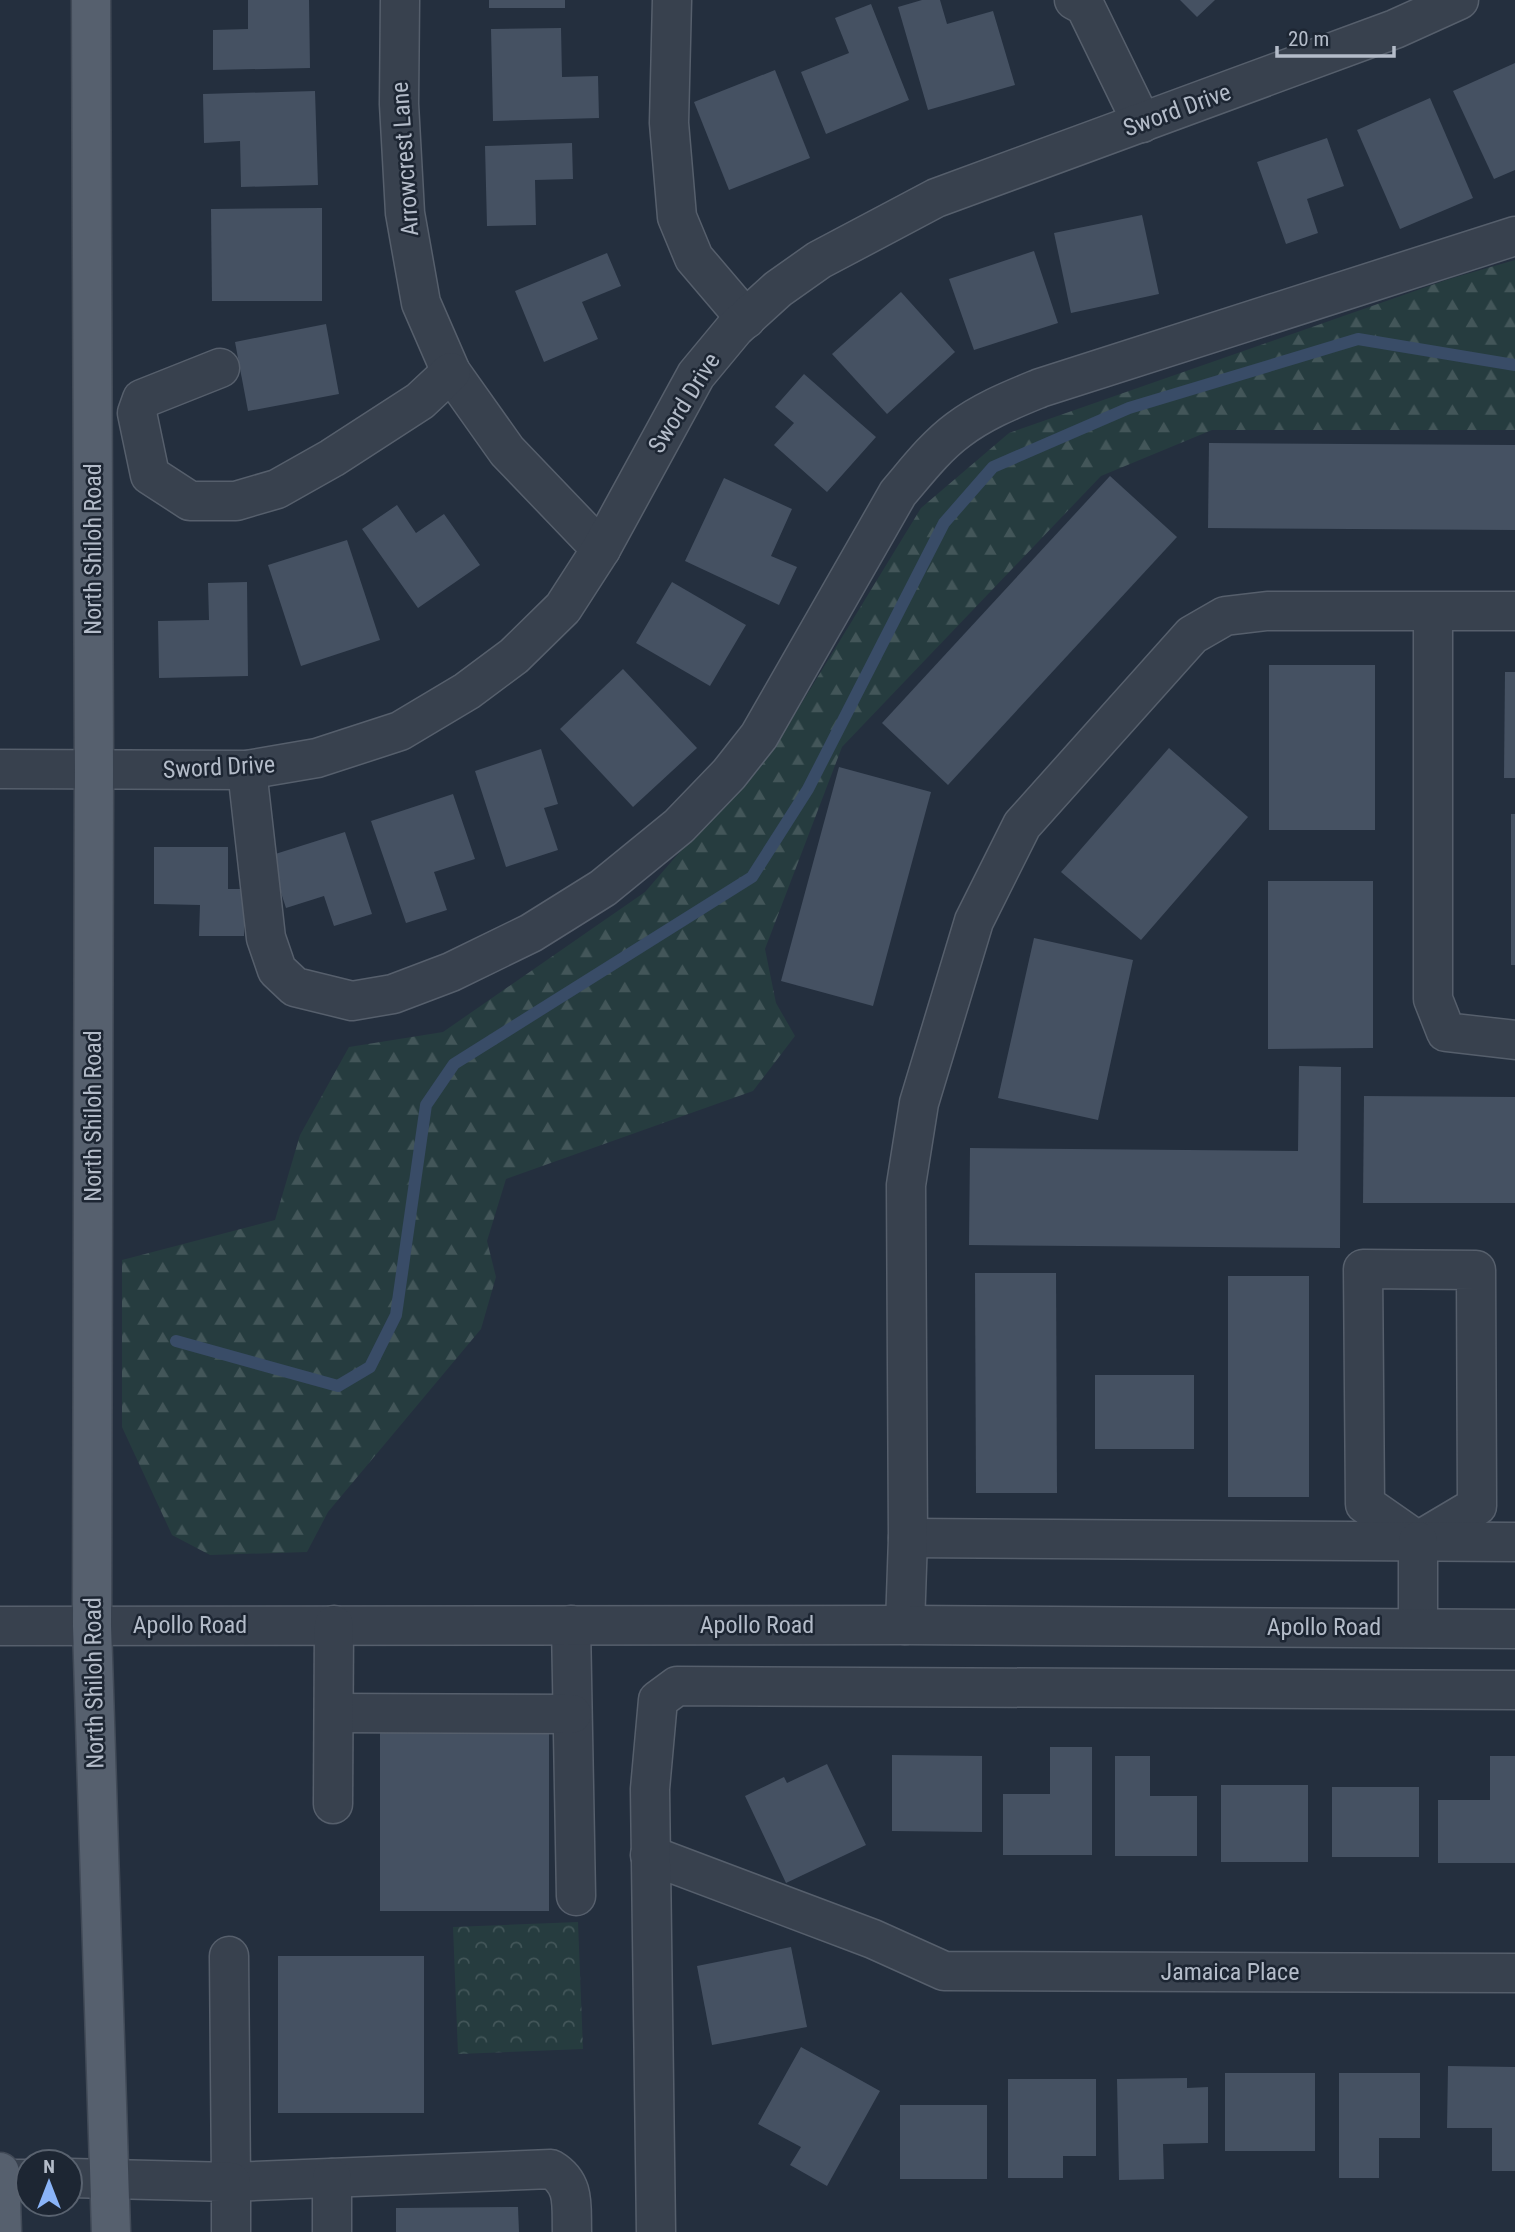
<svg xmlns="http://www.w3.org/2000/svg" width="1515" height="2232" viewBox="0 0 1515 2232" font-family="'Roboto Condensed',sans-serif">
	<defs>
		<pattern id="forest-firs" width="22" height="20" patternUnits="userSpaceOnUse" patternTransform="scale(1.75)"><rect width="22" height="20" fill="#263c3f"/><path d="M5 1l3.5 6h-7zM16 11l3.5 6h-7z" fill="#435659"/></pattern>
		<pattern id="park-crowns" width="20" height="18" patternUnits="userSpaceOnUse" patternTransform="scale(1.75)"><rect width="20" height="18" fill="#263c3f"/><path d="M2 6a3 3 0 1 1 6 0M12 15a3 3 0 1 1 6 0" fill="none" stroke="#435659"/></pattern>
	</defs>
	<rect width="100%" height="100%" fill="#242f3e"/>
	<path fill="url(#forest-firs)" d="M1515,260v170h-303l-111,46 -259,271 -77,202 11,54 19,33 -42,55 -247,88 -19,62 9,36 -15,52 -153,183 -21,40 -97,3 -38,-20 -50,-108v-167l153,-40 25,-85 49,-88 94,-15 202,-140 139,-160 137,-224 88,-75 440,-154z"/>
	<path fill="url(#park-crowns)" d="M578,1922l5,127 -125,5 -5,-127z"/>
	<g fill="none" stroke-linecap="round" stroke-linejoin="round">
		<path stroke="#394c67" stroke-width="12" d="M176,1341l162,45 32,-19 26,-52 30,-210 28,-41 298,-187 56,-88 136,-266 49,-56 136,-59 229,-69 157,26"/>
	</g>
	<g fill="#455162">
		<path d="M248,0h61l1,68 -97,2v-40l35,-1z"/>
		<rect x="489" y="0" width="76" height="8"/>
		<path d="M922,0h18l7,24 46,-13 22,74 -87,25 -30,-103z"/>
		<path d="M1180,0h35l-18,17z"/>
		<path d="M871,4l38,96 -83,34 -25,-62 48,-19 -14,-35z"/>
		<path d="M561,28l1,49 36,-1 1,42 -106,3 -2,-92z"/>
		<path d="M1515,63v107l-21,9 -41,-88z"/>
		<path d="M775,70l35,88 -81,32 -35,-88z"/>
		<path d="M315,91l3,94 -77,2 -1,-46 -36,2 -1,-49z"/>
		<path d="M1430,98l43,100 -73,31 -43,-99z"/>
		<path d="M1327,138l17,48 -37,13 11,34 -32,11 -29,-82z"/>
		<path d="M572,143l1,36 -38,1 1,45 -49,1 -2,-80z"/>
		<path d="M322,208v93h-110l-1,-92z"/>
		<path d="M1142,215l17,79 -88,19 -17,-80z"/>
		<path d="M1034,251l24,72 -84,27 -25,-71z"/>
		<path d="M607,253l14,33 -39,16 16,37 -54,23 -29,-71z"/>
		<path d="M901,292l54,60 -68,62 -55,-60z"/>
		<path d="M326,324l13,70 -91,17 -13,-69z"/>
		<path d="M804,374l72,63 -49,55 -53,-47 20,-22 -19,-16z"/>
		<path d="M1209,443l306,2v85l-307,-2z"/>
		<path d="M1110,476l67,61 -229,248 -66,-62z"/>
		<path d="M724,478l68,31 -21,47 26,11 -18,38 -94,-44z"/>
		<path d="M397,505l19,28 28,-19 36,51 -62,43 -56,-79z"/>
		<path d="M347,540l33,100 -79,26 -33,-101z"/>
		<path d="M247,582l1,94 -89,2 -1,-57 51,-1 -1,-37z"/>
		<path d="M672,582l74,43 -36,61 -74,-43z"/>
		<rect x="1269" y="665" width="106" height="165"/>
		<path d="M623,669l74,79 -64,59 -73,-78z"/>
		<path d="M1505,672h10v106h-11z"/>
		<path d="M1169,748l79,69 -107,123 -80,-68z"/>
		<path d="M541,749l17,55 -14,4 14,42 -52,17 -31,-96z"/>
		<path d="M839,767l92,25 -58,214 -92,-25z"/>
		<path d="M453,794l22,65 -41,13 13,38 -41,13 -35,-102z"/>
		<rect x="1511" y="814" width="4" height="151"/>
		<path d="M345,832l27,82 -38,12 -10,-30 -38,12 -17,-52z"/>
		<path d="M154,847h74v42h16v47h-45l1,-31 -46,-1z"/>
		<path d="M1268,881h105v167l-105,1z"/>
		<path d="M1034,938l99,22 -35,160 -100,-22z"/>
		<path d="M1299,1066l42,1 -1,181 -371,-3 1,-97 328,3z"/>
		<path d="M1364,1096l151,1v106h-152z"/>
		<path d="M975,1273h81l1,220h-81z"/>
		<rect x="1228" y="1276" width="81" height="221"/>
		<rect x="1095" y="1375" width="99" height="74"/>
		<path d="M549,1732v179h-169v-178z"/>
		<path d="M1050,1747h42v108h-89v-61h47z"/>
		<path d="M892,1755l90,1v76l-90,-1z"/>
		<path d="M1115,1756h35v40h47v60h-82z"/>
		<path d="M1490,1756h25v107h-77v-63h52z"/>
		<path d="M827,1764l39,81 -80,38 -41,-87 39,-19 3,6z"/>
		<rect x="1221" y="1785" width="87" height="77"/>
		<rect x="1332" y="1787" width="87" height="70"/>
		<path d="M791,1947l16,80 -95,18 -15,-79z"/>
		<rect x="278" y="1956" width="146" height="157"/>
		<path d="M801,2047l79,44 -53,95 -37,-21 11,-18 -43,-23z"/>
		<path d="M1448,2066l67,1v104h-23v-43h-45z"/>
		<rect x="1225" y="2073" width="90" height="78"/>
		<path d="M1339,2073h81v65h-41v40h-40z"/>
		<path d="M1187,2078v10l21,-1v56l-45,1 1,35 -45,1 -2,-101z"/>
		<path d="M1008,2079h88v77h-33v22h-55z"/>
		<rect x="900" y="2105" width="87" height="74"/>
		<path d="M518,2207l1,25h-123v-24z"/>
	</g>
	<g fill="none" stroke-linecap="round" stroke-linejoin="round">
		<g stroke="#565f6c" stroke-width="41">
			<g id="minor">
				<path d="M400,0l-1,104 6,109 16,90 30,69 56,79 94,98"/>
				<path d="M672,0l-3,123 8,94 17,41 52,61"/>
				<path d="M1074,0l11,6 57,117"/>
				<path d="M220,368l-78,31 -5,14 13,62 40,26h46l41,-12 55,-31 88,-57 31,-29"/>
				<path d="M1433,612v387l13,33 69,8"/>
				<path d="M0,769l247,1 70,-12 83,-27 67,-40 47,-35 49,-48 38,-59 95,-174 39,-47 43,-39 41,-29 117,-62 459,-169 64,-29"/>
				<path d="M247,770l19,168 11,32 18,17 57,14 41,-7 58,-22 80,-39 72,-45 76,-62 50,-52 30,-38 139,-243c18,-21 37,-46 60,-63 25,-19 53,-30 82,-42l475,-152"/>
				<path d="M1363,1269l113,1 1,236 -59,35 -53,-37z"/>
				<path d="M908,1538l607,4"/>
				<path d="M1418,1541v87"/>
				<path d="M571,1625l5,271"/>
				<path d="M905,1625l3,-87 -2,-353 13,-82 55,-182 48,-96 170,-190 33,-19 42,-5h248"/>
				<path d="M0,1626l905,-1 610,4"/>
				<path d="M334,1713l238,1"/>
				<path d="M333,1804l1,-179"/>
				<path d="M650,1855l223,84 71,32 571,2"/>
				<path d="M229,1956l2,226 320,-13c25,15 20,37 21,63"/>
				<path d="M70,2178l161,4v50"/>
				<path d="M332,2178v54"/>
				<path d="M0,2179h28"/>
				<path d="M656,2232l-6,-443 8,-89 19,-14 838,4"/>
			</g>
		</g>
		<g stroke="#414a57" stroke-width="41">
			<g id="major">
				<path d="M91,0l3,770 -2,856 19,606"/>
				<path d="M0,2172l2,60"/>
			</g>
		</g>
		<use href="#minor" stroke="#38414e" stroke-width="38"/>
		<use href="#major" stroke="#56606e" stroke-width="38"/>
	</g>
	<g text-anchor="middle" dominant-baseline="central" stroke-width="5" stroke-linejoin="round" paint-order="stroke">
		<g font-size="24" fill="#b4bcc9" stroke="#1d2633">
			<text transform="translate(1177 110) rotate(-20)">Sword Drive</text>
			<text transform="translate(405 159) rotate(-94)">Arrowcrest Lane</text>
			<text transform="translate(684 403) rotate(-58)">Sword Drive</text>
			<text transform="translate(93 549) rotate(-90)">North Shiloh Road</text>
			<text transform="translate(219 767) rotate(-3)">Sword Drive</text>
			<text transform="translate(93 1116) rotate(-90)">North Shiloh Road</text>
			<text x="190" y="1625">Apollo Road</text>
			<text x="757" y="1625">Apollo Road</text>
			<text x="1324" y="1627">Apollo Road</text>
			<text transform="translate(94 1683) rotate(-91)">North Shiloh Road</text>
			<text x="1230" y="1972">Jamaica Place</text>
		</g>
	</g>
	<g transform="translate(49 2183)"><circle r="33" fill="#1d2633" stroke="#59626f" stroke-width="2"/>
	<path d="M0-5L12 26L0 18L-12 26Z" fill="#8ab4f8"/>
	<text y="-10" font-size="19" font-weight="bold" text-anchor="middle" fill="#b4bcc9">N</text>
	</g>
	<path d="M1277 46v10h117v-10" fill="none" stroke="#b4bcc9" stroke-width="3.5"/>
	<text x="1288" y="46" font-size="21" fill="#b4bcc9" stroke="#1d2633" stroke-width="5" paint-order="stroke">20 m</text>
</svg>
